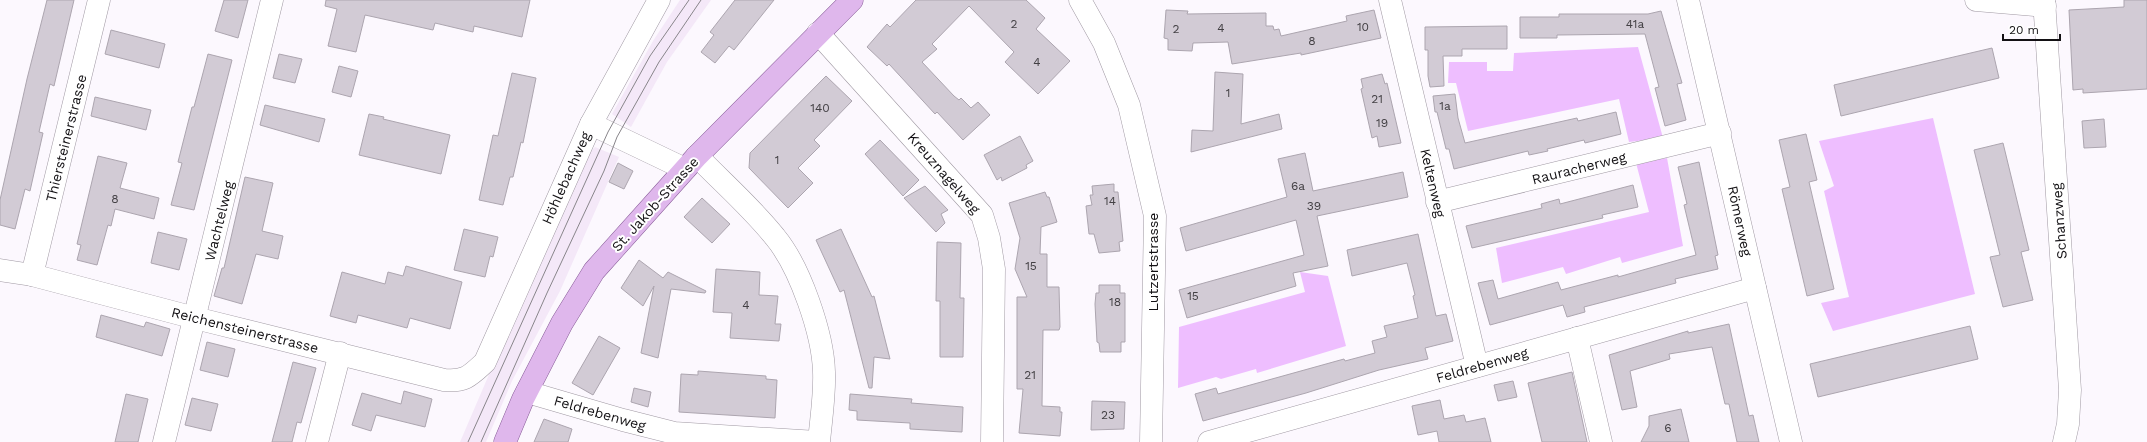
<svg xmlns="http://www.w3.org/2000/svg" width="2147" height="442" viewBox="0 0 2147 442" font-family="'Work Sans',sans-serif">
	<rect width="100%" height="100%" fill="#fcf8fe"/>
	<g fill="#f4e8f8">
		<path d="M680,0h31l-44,62 -36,65 -19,-13 41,-73z"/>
		<path d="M595,147l24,10 -59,134 -48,90 -26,61h-26l70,-163 56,-122z"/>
	</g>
	<g fill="#eebeff">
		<path d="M1638,47l25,91 -34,4 -10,-43 -151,32 -12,-48h-8l1,-21h38v9h26l1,-18z"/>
		<path d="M1933,118l42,176 -142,37 -12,-28 28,-6 -25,-106 10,-5 -15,-45z"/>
		<path d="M1667,158l16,88 -61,17 -2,-6 -54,17 -3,-7 -61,16 -6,-35 153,-36 -13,-49z"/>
		<path d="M1300,272l28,4 18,70 -89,27 -1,-4 -35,10 -5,-2 -38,11 1,-61 126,-35z"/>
	</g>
	<g fill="#d2cbd5" stroke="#aca5af">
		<path d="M47,0h27l-20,86 -4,-2 -11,48 4,1 -13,58 -5,-2 -10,40 -15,-4v-25l27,-121z"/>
		<path d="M224,0h24l-10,38 -23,-7z"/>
		<path d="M326,0h204l-8,37 -48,-11 -1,6 -38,-9 -2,7 -68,-15 -9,37 -28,-6 9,-37 -12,-3z"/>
		<path d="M735,0h39l-40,50 -5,-4 -14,17 -14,-11 13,-17 -4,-3z"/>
		<path d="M916,0h110l19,18 -9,11 34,32 -32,33 -33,-32 9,-10 -45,-46 -37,38 5,5 -15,13 32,34 5,4 2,-2 10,10 7,-6 12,13 -27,25 -26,-28 -2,2 -46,-50 -2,2 -20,-19 20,-23 3,3z"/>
		<path d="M2124,0h23v89l-64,4v-4l-10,1 -4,-80 55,-3z"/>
		<path d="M1166,10l22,1 -1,3 79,-1v13h7l1,4 5,-1 2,7 66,-15 -1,-5 28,-6 7,28 -80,17v-2l-69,11 -4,-22 -35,1 -1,8 -24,-1v-11l-4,-1z"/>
		<path d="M1661,11l21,72 -5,1 9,36 -21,6 -10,-38 4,-1 -14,-53 -88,1v3h-37v-21h39v-3h89z"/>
		<path d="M1507,26v23h-45v7h-19l1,30 -14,1 -2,-11v-26h-3v-23z"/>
		<path d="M111,30l54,14 -6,24 -54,-14z"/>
		<path d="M1992,48l7,30 -158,38 -7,-31z"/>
		<path d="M208,54l24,6 -38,150 -23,-5 11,-42 -4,-1 14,-55h2z"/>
		<path d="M279,54l23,5 -7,24 -22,-5z"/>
		<path d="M339,66l19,5 -7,26 -19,-5z"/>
		<path d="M1215,72l28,2 -2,50 38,-10 3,15 -91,23 1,-22 21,1z"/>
		<path d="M512,73l24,5 -13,65 -2,-1 -8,35h-3l-7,28 -24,-5 14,-65 5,1z"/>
		<path d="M1382,74l3,10 2,-1 14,60 -22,4 -2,-11 -5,2 -11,-49 2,-1 -2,-9z"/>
		<path d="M826,76l26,25 -38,39 6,6 -22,22 15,15 -25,25 -39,-40 1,-15z"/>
		<path d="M1455,94l3,24 7,25 112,-25 1,3 38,-9 5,22 -36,9 -1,-3 -37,9 1,2 -19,4 -1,-4 -74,18 -5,-20h-3l-9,-37h-2l-2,-16z"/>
		<path d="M95,97l56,13 -5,20 -55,-14z"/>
		<path d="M265,105l60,14 -6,23 -59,-17z"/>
		<path d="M369,114l15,3 -1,2 67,16 -9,39 -82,-19z"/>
		<path d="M2104,119l2,28 -22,1 -2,-27z"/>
		<path d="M1806,134l11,46 -8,2 25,107 -27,7 -25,-107 8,-2 -11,-47z"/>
		<path d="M1020,136l13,25 -7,4 1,3 -25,13 -1,-4 -4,3 -13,-25z"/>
		<path d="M880,140l39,40 -16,16 -38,-42z"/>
		<path d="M2003,143l26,107 -8,2 12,48 -30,7 -13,-50 10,-2 -26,-105z"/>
		<path d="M1305,153l8,38 90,-19 5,25 -91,19 11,50 -35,7 3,13 -109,32 -8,-28 125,-35 -8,-35 -110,31 -6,-23 107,-31 -9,-38z"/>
		<path d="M98,156l29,7 -7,25 39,10 -5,21 -39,-10 -4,17 -3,-1 -11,40 -20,-5 4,-15 -4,-1z"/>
		<path d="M1699,162l19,93 -3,1 3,13 -43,10 1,4 -92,24 1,5 -18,5 -4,-12 -73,20 -12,-42 15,-3 5,19 60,-17 3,8 57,-15v2l78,-22 -12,-50 3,-1 -9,-37z"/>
		<path d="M618,163l15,8 -9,18 -15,-7z"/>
		<path d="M245,177l28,6 -11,48 21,5 -5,23 -22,-5 -14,50 -28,-8 8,-28h2z"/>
		<path d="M1114,184v8h4l5,49 -4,1 1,9 -21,2 -5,-19h-5l-3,-28 6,-1 -2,-10h3l-1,-9z"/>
		<path d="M1633,185l5,22 -36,8 1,3 -131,30 -6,-22 76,-18 -1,-4 18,-5 1,5z"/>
		<path d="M925,186l23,24 -7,4 4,9 -9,9 -32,-34z"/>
		<path d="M1045,192l2,5h2l8,25 -16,5 -1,27h7v33h12l1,40 -1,3h-16l-1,76 18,1v5h2l-2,24 -41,-3 4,-44h-6v-92h10l-12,-28 5,-31 -11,-35z"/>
		<path d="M702,198l28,26 -18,19 -28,-26z"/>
		<path d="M464,229l34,8 -5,20 -3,-1 -5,21 -31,-7z"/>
		<path d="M841,229l31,68 2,-1 16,63 -16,-2 -2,31h-3l-25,-98 -4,2 -24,-52z"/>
		<path d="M158,232l29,7 -8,31 -28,-7z"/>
		<path d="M1418,234l18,82 10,-2 7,27 -28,7 3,11 -49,11 -73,23 -103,28 -8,-27 21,-6 2,6 126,-35 1,2 30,-8 -3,-12 15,-4 -3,-11 34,-8 -5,-22 2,-1 -8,-32 -55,13 -5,-26z"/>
		<path d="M937,242l24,1 -1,55h4l-1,59h-23v-56h-4z"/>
		<path d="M639,260l24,18 5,-6 38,19 -1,2 -34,-4 -13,69 -17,-5 13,-67 -11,20 -22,-18z"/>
		<path d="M406,266l56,16 -12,47 -40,-11 -3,10 -49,-13 -2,8 -26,-7 12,-44 43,12 3,-12 15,4z"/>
		<path d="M716,269l44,3 -1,23 19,1 -3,28h6l-2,17 -49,-3 2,-25 -19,-1z"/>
		<path d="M1099,285h21v8h5v49h-4v10h-21l-1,-9 -2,-1 -2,-38 1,-11h3z"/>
		<path d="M101,315l43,12 2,-5 24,7 -8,27 -66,-19z"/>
		<path d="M1729,324l20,92 4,-1 6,27h-22l-8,-38h-4l-13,-57 -43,7 1,5 -40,12 7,36 -15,3 -13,-55 79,-24v2z"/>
		<path d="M1970,326l8,33 -160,38 -8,-33z"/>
		<path d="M599,336l21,12 -27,47 -21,-12z"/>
		<path d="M207,342l28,7 -7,28 -28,-7z"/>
		<path d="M293,362l23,6 -15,55 -4,-1 -5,20h-20z"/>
		<path d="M698,371l68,5v3l11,1 -2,38 -96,-6 2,-38 17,1z"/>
		<path d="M1572,372l15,70h-45l-14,-59z"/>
		<path d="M1513,381l4,16 -19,4 -4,-16z"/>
		<path d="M634,388l17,4 -3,15 -17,-5z"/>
		<path d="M404,391l28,8 -7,28 -49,-12 -5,16 -19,-6 10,-32 39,11z"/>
		<path d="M126,394l22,5 -10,43h-23z"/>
		<path d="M850,394l62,5 -1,4 52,4 -1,25 -52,-3v-6l-53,-3v-9l-8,-1z"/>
		<path d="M192,398l26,6 -7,27 -26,-6z"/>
		<path d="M1440,400l4,19 20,-4 2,7 19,-4 6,24h-52l-2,-11 -19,4 -6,-29z"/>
		<path d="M1092,401l33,1 -1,27 -33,1z"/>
		<path d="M1681,409l8,33h-48l8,-16v-10z"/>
		<path d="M544,419l28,10 -4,13h-34z"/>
	</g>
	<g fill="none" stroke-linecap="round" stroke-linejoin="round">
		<g stroke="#a099a3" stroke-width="23">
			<g id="minor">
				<path d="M1080,0l24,43 25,62 26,111 -4,226"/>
				<path d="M1390,0l87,366"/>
				<path d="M1688,0l103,442"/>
				<path d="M1976,0l69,6"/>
				<path d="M2044,0l26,390 -2,34 -4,18"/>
				<path d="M818,33l164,182 7,23 5,31 -2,173"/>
				<path d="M591,124l94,45"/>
				<path d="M697,156c26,27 55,52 78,81 25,30 48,97 49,135 1,23 -3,47 -5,70"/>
				<path d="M1437,202l283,-69"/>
				<path d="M0,270l32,5 163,43 249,62c21,2 26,-4 41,-18l106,-238 68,-124"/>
				<path d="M32,275l67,-275"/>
				<path d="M1577,338l24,104"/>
				<path d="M527,392l96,28 51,13 143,9"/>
				<path d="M164,442l108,-442"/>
				<path d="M317,442l23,-89"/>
				<path d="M1209,442l546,-154"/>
			</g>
		</g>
		<g stroke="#895e99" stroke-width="23">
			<path id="major" d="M505,442l18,-43 39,-76 32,-52 103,-115 155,-156"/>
		</g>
		<use href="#minor" stroke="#fff" stroke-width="22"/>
		<use href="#major" stroke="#dfb7ec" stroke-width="22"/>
		<g stroke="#88858a" stroke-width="1">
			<path d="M468,442l140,-310 42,-76 39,-56"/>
			<path d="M481,442l66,-149 57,-122 13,-34 42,-75 42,-62"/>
		</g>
	</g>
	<g text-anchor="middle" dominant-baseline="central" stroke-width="4" stroke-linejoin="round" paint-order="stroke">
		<g font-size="12" fill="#434044">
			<text x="1014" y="24">2</text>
			<text x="1635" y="24">41a</text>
			<text x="1363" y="27">10</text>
			<text x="1221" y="28">4</text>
			<text x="1176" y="29">2</text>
			<text x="1312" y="41">8</text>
			<text x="1037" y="62">4</text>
			<text x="1228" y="93">1</text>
			<text x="1377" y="99">21</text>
			<text x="1445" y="106">1a</text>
			<text x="820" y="108">140</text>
			<text x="1382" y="123">19</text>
			<text x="777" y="160">1</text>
			<text x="1298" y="186">6a</text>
			<text x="115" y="199">8</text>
			<text x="1110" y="201">14</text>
			<text x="1314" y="206">39</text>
			<text x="1031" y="266">15</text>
			<text x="1193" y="296">15</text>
			<text x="1115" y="302">18</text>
			<text x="746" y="305">4</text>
			<text x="1030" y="375">21</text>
			<text x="1108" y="415">23</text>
			<text x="1668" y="428">6</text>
		</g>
		<g font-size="14" fill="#131114" stroke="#fff">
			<text transform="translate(66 138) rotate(-76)">Thiersteinerstrasse</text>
			<text transform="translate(1579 168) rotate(-14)">Rauracherweg</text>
			<text transform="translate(944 173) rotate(49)">Kreuznagelweg</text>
			<text transform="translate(566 178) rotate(-66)">Höhlebachweg</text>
			<text transform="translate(1433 183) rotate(77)">Keltenweg</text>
			<text transform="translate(655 204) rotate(-48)">St. Jakob-Strasse</text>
			<text transform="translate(219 221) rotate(-76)">Wachtelweg</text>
			<text transform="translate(1740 221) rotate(78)">Römerweg</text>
			<text transform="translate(2059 221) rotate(-94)">Schanzweg</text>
			<text transform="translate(1153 262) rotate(-90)">Lutzertstrasse</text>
			<text transform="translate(245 330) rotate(14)">Reichensteinerstrasse</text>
			<text transform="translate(1482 365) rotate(-16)">Feldrebenweg</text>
			<text transform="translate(600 413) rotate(16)">Feldrebenweg</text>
		</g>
	</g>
	<path d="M2003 34v6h57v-6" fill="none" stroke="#131114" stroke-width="2"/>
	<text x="2009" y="34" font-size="12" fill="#131114" stroke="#ffffff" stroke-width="3" paint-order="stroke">20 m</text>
</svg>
